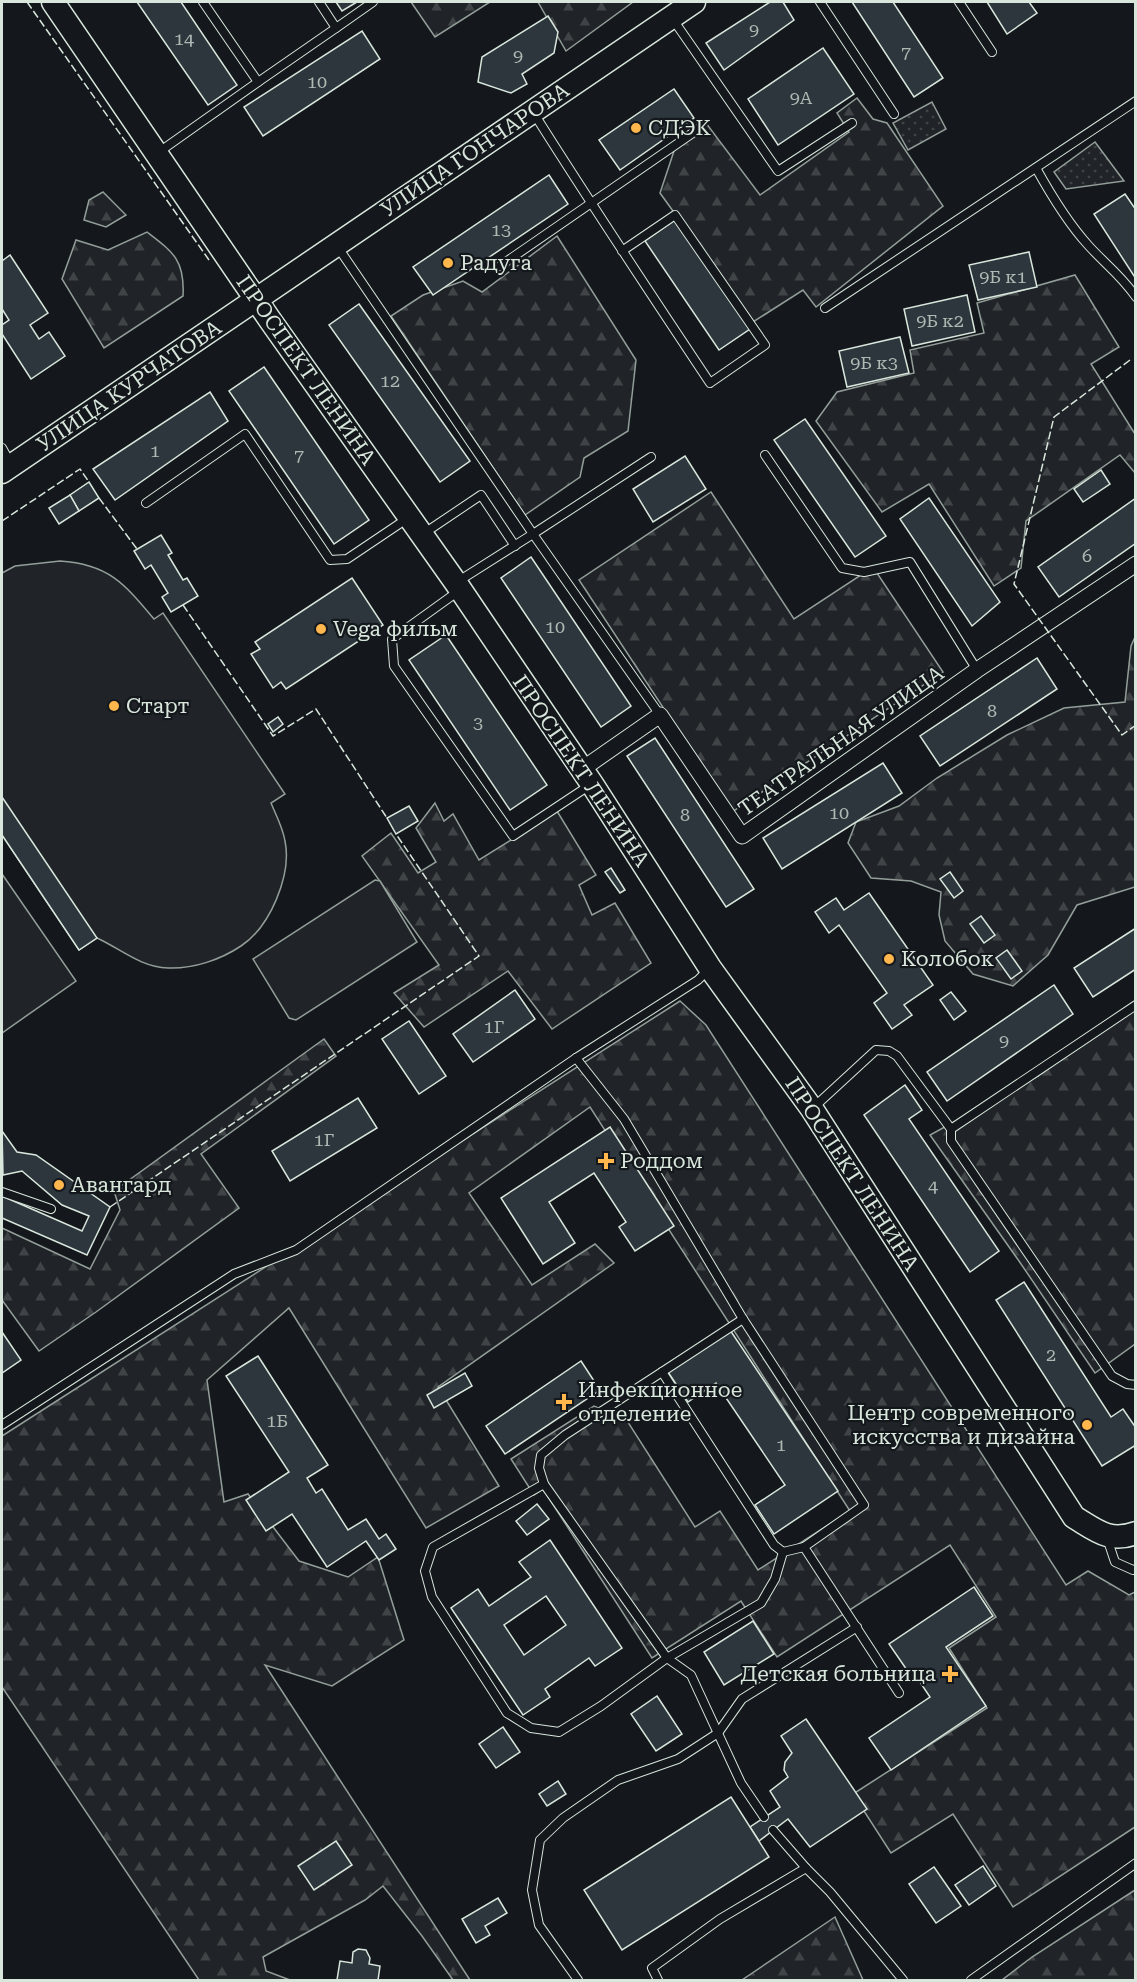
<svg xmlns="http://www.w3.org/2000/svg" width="1137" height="1982" viewBox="0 0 1137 1982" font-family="'Roboto Serif',serif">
	<defs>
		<pattern id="grass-dots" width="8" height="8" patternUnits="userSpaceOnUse" patternTransform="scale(1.5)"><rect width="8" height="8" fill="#202428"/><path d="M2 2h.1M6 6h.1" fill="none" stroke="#404447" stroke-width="1.8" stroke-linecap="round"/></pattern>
		<pattern id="forest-firs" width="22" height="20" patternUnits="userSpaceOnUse" patternTransform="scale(1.5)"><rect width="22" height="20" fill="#202428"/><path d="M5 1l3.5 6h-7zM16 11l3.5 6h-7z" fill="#404447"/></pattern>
	</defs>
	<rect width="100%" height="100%" fill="#14181c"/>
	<g fill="url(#grass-dots)" stroke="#939e99" stroke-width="1.5">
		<path d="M932,102l14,27 -38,21 -15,-27z"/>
		<path d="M1095,142l29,39 -58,8 -12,-17z"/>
	</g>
	<g fill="url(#forest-firs)" stroke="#939e99" stroke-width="1.5">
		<path d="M411,2h79l-55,35z"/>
		<path d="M538,2h95l-67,49z"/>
		<path d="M857,98l16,21 14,4 56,83 -127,101 -13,-17 -50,32 -93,-129 18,-54 25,-20 57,76 89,-63 -12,-19z"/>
		<path d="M103,192l23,23 -20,12 -22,-7 5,-20z"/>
		<path d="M147,232c26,20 38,28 36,64l-79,52 -42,-69 14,-39 32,10z"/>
		<path d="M557,236l79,124 -8,71 -44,27 -4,19 -55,38 -134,-199 32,-21 40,-14 19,11z"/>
		<path d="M1075,275l44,72 -28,17 44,70v39l-15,-18 -94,66 -5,47 -27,18 -65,-102 -47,28 -66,-91 21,-29 77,-19 -4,-23 74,-17 -7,-30z"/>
		<path d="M711,492l83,127 79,-52 70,105 -211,140 -153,-232z"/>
		<path d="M1135,637v250l-58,18 -29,50 -35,31 -40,-12 -28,-33 -6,-26 2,-23 -30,-11 -40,-3 -23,-35 8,-21 43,-16 38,-28 70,-43 57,-27 61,-6 6,-56z"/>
		<path d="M435,803l9,18 9,-7 26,46 78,-49 39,64 -17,10 13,30 23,-12 36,60 -99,66 -44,-58 -84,56 -30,-34 45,-28 -77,-109 29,-23 27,40 18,-11 -20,-34z"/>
		<path d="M680,1001l26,24 360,560 22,-14 41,24 6,-3v235l-122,80 -60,-93 -62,39 -38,-59 134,-86 -38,-60 47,-31 -46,-72 -173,112 -36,-56 -89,57 -109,-169 -9,6 -23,-36 83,-53 32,13 69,108 25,-16 38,59 92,-59 -260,-404 -121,86 63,92 63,-41 19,19 -176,124 61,99 -73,42 -137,-220 -82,72 17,122 24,-8 51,67 49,16 30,-20 26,83 -72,46 -67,-21 205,315h-17l-31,-44 -39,-50 -18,14 -102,57 3,14 24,9h-91l-197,-293v-251z"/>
		<path d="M1135,1007v337l-40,29 -76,-112 -89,-126 108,-59z"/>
		<path d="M324,1039l12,17 -135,98 38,54 -143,104 -57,39 -37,-51v-72l88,41 30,-59 -6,-19z"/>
		<path d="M1135,1890v90h-133l30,-23z"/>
		<path d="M835,1917l28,63h-121z"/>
	</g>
	<g fill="#202428" stroke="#939e99" stroke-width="1.5">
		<path d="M60,561c48,3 64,22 94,58l9,-6 122,181 -14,9c5,12 12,25 14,38 7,34 -15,86 -44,105 -21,14 -48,23 -73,22 -28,-1 -47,-19 -71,-30l-18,12 -77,-115v-262l13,-7z"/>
		<path d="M2,874l74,107 -74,52z"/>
		<path d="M375,880l5,1 37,61 -121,78 -7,-2 -36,-59z"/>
	</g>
	<g fill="#2c363c" stroke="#d8e6dc" stroke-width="1.5" fill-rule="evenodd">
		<path d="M137,2h44l56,83 -29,20z"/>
		<path d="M336,2h21l-15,9z"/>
		<path d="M770,2h13l11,18 -70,50 -18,-27z"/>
		<path d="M852,2h41l50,76 -29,19z"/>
		<path d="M987,2h42l8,11 -30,21z"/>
		<path d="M548,16l10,16 -4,21 -32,21 5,10 -16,9 -33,-11 4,-25z"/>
		<path d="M362,31l18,28 -117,77 -19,-29z"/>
		<path d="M823,48l31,46 -76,51 -30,-46z"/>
		<path d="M674,89l20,29 -74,52 -21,-30z"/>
		<path d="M549,175l19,29 -135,91 -20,-28z"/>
		<path d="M1125,194l11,16v69l-42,-65z"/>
		<path d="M675,220l75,109 -31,21 -74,-109z"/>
		<path d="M1029,252l8,35 -59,13 -9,-35z"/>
		<path d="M10,255l38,58 -18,12 9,14 10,-7 16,24 -34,23 -29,-45v-9l7,-5 -7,-11v-48z"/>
		<path d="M967,295l8,37 -63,14 -8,-37z"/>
		<path d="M359,304l111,157 -30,21 -111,-157z"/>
		<path d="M900,337l9,36 -62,14 -8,-36z"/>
		<path d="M264,367l105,153 -35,24 -105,-153z"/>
		<path d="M210,392l18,29 -113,79 -22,-31z"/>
		<path d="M805,419l81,117 -31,21 -81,-117z"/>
		<path d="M685,456l21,33 -53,33 -20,-33z"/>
		<path d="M1101,470l9,14 -27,18 -9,-13z"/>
		<path d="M89,482l10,16 -20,13 -9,-16z"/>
		<path d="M70,495l9,16 -20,13 -10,-16z"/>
		<path d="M929,498l71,104 -28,24 -72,-107z"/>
		<path d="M1136,498v45l-77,54 -21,-30z"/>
		<path d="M161,535l11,18 -4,2 15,25 4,-2 11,18 -27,16 -9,-15 6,-4 -17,-28 -6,4 -11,-18z"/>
		<path d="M531,557l100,149 -30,21 -100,-149z"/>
		<path d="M352,578l31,47 -97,64 -5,-7 -8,6 -22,-34 9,-5 -5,-7z"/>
		<path d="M446,635l101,150 -37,25 -101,-150z"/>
		<path d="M1037,658l20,31 -117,77 -20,-30z"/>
		<path d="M278,717l5,7 -10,8 -5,-8z"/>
		<path d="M655,738l99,151 -28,18 -99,-151z"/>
		<path d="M883,763l19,30 -120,76 -19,-31z"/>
		<path d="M2,797l95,141 -18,12 -77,-115z"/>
		<path d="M409,806l9,15 -22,13 -9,-16z"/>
		<path d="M611,868l14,22 -5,3 -15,-21z"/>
		<path d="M950,872l13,19 -9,7 -14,-19z"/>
		<path d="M869,893l64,92 -29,20 8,10 -20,14 -18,-26 13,-10 -48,-68 -10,8 -14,-21 21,-14 8,12z"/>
		<path d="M981,916l14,19 -11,8 -14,-19z"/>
		<path d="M1136,928v41l-43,28 -19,-29z"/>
		<path d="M1007,950l15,21 -11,8 -15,-21z"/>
		<path d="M1054,985l19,29 -126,87 -20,-29z"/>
		<path d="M515,990l20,29 -62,43 -20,-28z"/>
		<path d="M951,992l15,19 -12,9 -14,-20z"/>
		<path d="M409,1021l37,55 -27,18 -37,-55z"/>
		<path d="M905,1085l17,25 -13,9 90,132 -29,21 -106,-157z"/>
		<path d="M358,1098l19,30 -87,53 -18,-30z"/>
		<path d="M610,1127l64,99 -39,25 -16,-24 7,-5 -32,-49 -45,29 26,41 -32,21 -42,-66z"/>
		<path d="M2,1131l15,21 19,3 74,52 -23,48 -85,-37v-22l80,35 7,-15 -27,-11 -40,-34 -19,4z"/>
		<path d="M1024,1282l87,135 12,-8 13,19v17l-34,21 -106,-166z"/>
		<path d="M730,1330l108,161 -64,43 -19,-29 30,-20 -69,-102 -28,19 -20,-30z"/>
		<path d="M2,1332l19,28 -19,13z"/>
		<path d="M258,1356l70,109 -21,13 9,15 6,-4 26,41 18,-11 13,20 7,-5 10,15 -17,11 -13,-19 -39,26 -35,-53 -26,17 -20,-31 43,-28 -63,-96z"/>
		<path d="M581,1361l19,29 -95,64 -19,-28z"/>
		<path d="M465,1373l7,13 -38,22 -7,-13z"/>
		<path d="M537,1504l12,15 -22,16 -11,-14z"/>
		<path d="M550,1540l72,108 -27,18 -6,-8 -44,31 5,8 -27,18 -72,-107 27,-19 11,17 42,-29 -12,-15zM546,1596l20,29 -42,30 -20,-30z"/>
		<path d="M974,1587l19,29 -47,31 40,59 -95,64 -22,-32 61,-41 -18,-27 -3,3 -20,-29z"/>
		<path d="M753,1621l21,33 -50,31 -20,-33z"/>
		<path d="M657,1696l25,38 -26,17 -25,-37z"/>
		<path d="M806,1719l61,90 -57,38 -22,-28 -29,22 -9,-14 30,-20 -10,-16 18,-14 -4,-7 1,-8 7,-9 -11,-17z"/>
		<path d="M503,1727l17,25 -24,16 -17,-24z"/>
		<path d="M558,1781l8,13 -19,12 -8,-12z"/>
		<path d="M731,1797l38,60 -147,93 -38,-60z"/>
		<path d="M336,1841l16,24 -38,25 -16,-24z"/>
		<path d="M983,1866l13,20 -27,19 -14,-20z"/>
		<path d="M934,1867l27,39 -25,17 -27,-39z"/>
		<path d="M498,1898l9,15 -22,13 5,9 -14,8 -14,-24z"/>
		<path d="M358,1949l8,1 4,8 -1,6 11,2 -2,14h-41l3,-19 12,2 1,-11z"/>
	</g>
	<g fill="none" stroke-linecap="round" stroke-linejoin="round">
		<g stroke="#d8e6dc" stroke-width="10">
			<g id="lane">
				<path d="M820,2l74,112"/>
				<path d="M959,2l33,50"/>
				<path d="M672,18l106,153 74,-48"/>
				<path d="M336,28l37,-26"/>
				<path d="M258,82l78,-54 -17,-26"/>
				<path d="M533,112c58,92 117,181 177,271l55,-38 -90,-130 -53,36"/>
				<path d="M159,152l99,-70 -55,-80"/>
				<path d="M1036,168c15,27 31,54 52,77 17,19 33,30 48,52"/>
				<path d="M337,246l196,288 118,-77"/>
				<path d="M500,266l200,-138"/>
				<path d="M825,308l311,-207"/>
				<path d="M2,448l9,16"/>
				<path d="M765,455l77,113 22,4 46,-10 67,108"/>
				<path d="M146,503l99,-69 85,126 17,-1 61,-41"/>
				<path d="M423,534l58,-39 34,51"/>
				<path d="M457,582l76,-48 127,181"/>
				<path d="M460,590l-68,49 2,27 119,170 77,-51"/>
				<path d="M576,1058l48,61 119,200 121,186 -60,42 95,146"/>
				<path d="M813,1108l63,-58 13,1 8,5 54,73v12l161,235 15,8 9,1"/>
				<path d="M951,1129l185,-124"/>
				<path d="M2,1192l49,17"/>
				<path d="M743,1319l-81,53 112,173 9,7 21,-5"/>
				<path d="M662,1372l-97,63 -24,20 -2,13 5,16 123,174 24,17 50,108 23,34"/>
				<path d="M2,1425l232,-151 62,-24 280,-192 122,-78 11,-11"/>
				<path d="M544,1484l-111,63 -8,24 7,26 75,116 24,15 28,4 42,-26 66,-48 94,-55 14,-24 8,-27"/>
				<path d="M1107,1538l8,24 18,8 3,-1"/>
				<path d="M773,1830l33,38"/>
				<path d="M578,1980l-39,-55 -7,-35 8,-50 23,-22 55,-38 60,-21 40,-26 24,-34 115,-72"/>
				<path d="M658,1980l-6,-12 68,-49 86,-51 24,24 73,88"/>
				<path d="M971,1980l165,-117"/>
			</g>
		</g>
		<g stroke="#d8e6dc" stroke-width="17">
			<path id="street" d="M581,770l79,-55 82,121 235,-166 159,-106"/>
		</g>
		<g stroke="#d8e6dc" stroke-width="25">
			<g id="secondary">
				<path d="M53,2l217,318 186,263 136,201 118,184 102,141 262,408c22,13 35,26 62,16"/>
				<path d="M2,472l692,-470"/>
			</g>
		</g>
		<use href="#lane" stroke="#14181c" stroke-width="8"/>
		<use href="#street" stroke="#14181c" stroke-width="15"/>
		<use href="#secondary" stroke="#14181c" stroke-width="22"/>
		<g stroke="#d8e6dc" stroke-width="1.5" stroke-dasharray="8 3" stroke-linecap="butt">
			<path d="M27,2l182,258"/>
			<path d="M1130,360l-76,57 -40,167 108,151 14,-10"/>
			<path d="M99,498l38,51"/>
			<path d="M2,521l78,-52 9,13"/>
			<path d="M183,605l90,131 43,-27 71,109"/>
			<path d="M110,1207l369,-251 -83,-122"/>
		</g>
	</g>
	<g fill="#ffb74d" stroke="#14181c" stroke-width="2">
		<circle cx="636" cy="128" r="6"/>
		<circle cx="448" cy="263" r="6"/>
		<circle cx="321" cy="629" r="6"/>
		<circle cx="114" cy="706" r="6"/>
		<circle cx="889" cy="959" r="6"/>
		<path d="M603 1152h6v6h6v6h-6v6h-6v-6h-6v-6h6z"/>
		<circle cx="59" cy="1185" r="6"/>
		<path d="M561 1393h6v6h6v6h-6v6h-6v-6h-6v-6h6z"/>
		<circle cx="1087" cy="1425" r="6"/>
		<path d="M947 1665h6v6h6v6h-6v6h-6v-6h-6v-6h6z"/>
	</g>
	<g text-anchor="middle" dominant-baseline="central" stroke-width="4.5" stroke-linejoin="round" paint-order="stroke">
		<g font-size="18" fill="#adbab4">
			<text x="754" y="29">9</text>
			<text x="184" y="38">14</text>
			<text x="906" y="52">7</text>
			<text x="518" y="55">9</text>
			<text x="317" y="81">10</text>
			<text x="801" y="97">9А</text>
			<text x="501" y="229">13</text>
			<text x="1003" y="276">9Б к1</text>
			<text x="940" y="320">9Б к2</text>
			<text x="874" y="362">9Б к3</text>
			<text x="390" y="380">12</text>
			<text x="155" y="450">1</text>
			<text x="299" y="455">7</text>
			<text x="1087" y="555">6</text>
			<text x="555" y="626">10</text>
			<text x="992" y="710">8</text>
			<text x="478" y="722">3</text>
			<text x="839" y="812">10</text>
			<text x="685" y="814">8</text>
			<text x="494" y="1026">1Г</text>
			<text x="1004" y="1040">9</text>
			<text x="324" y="1139">1Г</text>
			<text x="933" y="1185">4</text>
			<text x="1051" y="1354">2</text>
			<text x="277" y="1420">1Б</text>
			<text x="781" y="1444">1</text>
		</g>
		<g font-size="21" fill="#d8e6dc" stroke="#14181c" text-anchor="start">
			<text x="648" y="128">СДЭК</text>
			<text x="460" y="263">Радуга</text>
			<text x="333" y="629">Vega фильм</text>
			<text x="126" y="706">Старт</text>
			<text x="901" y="959">Колобок</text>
			<text x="620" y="1161">Роддом</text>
			<text x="71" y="1185">Авангард</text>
			<text x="578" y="1390">Инфекционное<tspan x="578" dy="24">отделение</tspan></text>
			<text x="1075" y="1413" text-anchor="end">Центр современного<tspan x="1075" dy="24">искусства и дизайна</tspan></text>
			<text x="936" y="1674" text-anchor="end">Детская больница</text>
		</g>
		<g font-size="21" fill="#d8e6dc" stroke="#14181c">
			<text transform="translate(475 150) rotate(-34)">УЛИЦА ГОНЧАРОВА</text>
			<text transform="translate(306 370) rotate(55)">ПРОСПЕКТ ЛЕНИНА</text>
			<text transform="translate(129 386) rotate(-34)">УЛИЦА КУРЧАТОВА</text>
			<text transform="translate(841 741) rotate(-35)">ТЕАТРАЛЬНАЯ УЛИЦА</text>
			<text transform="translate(581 771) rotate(56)">ПРОСПЕКТ ЛЕНИНА</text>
			<text transform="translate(852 1174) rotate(57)">ПРОСПЕКТ ЛЕНИНА</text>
		</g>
	</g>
	<rect width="1137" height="1982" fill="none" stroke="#d8e6dc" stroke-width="6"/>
</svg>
